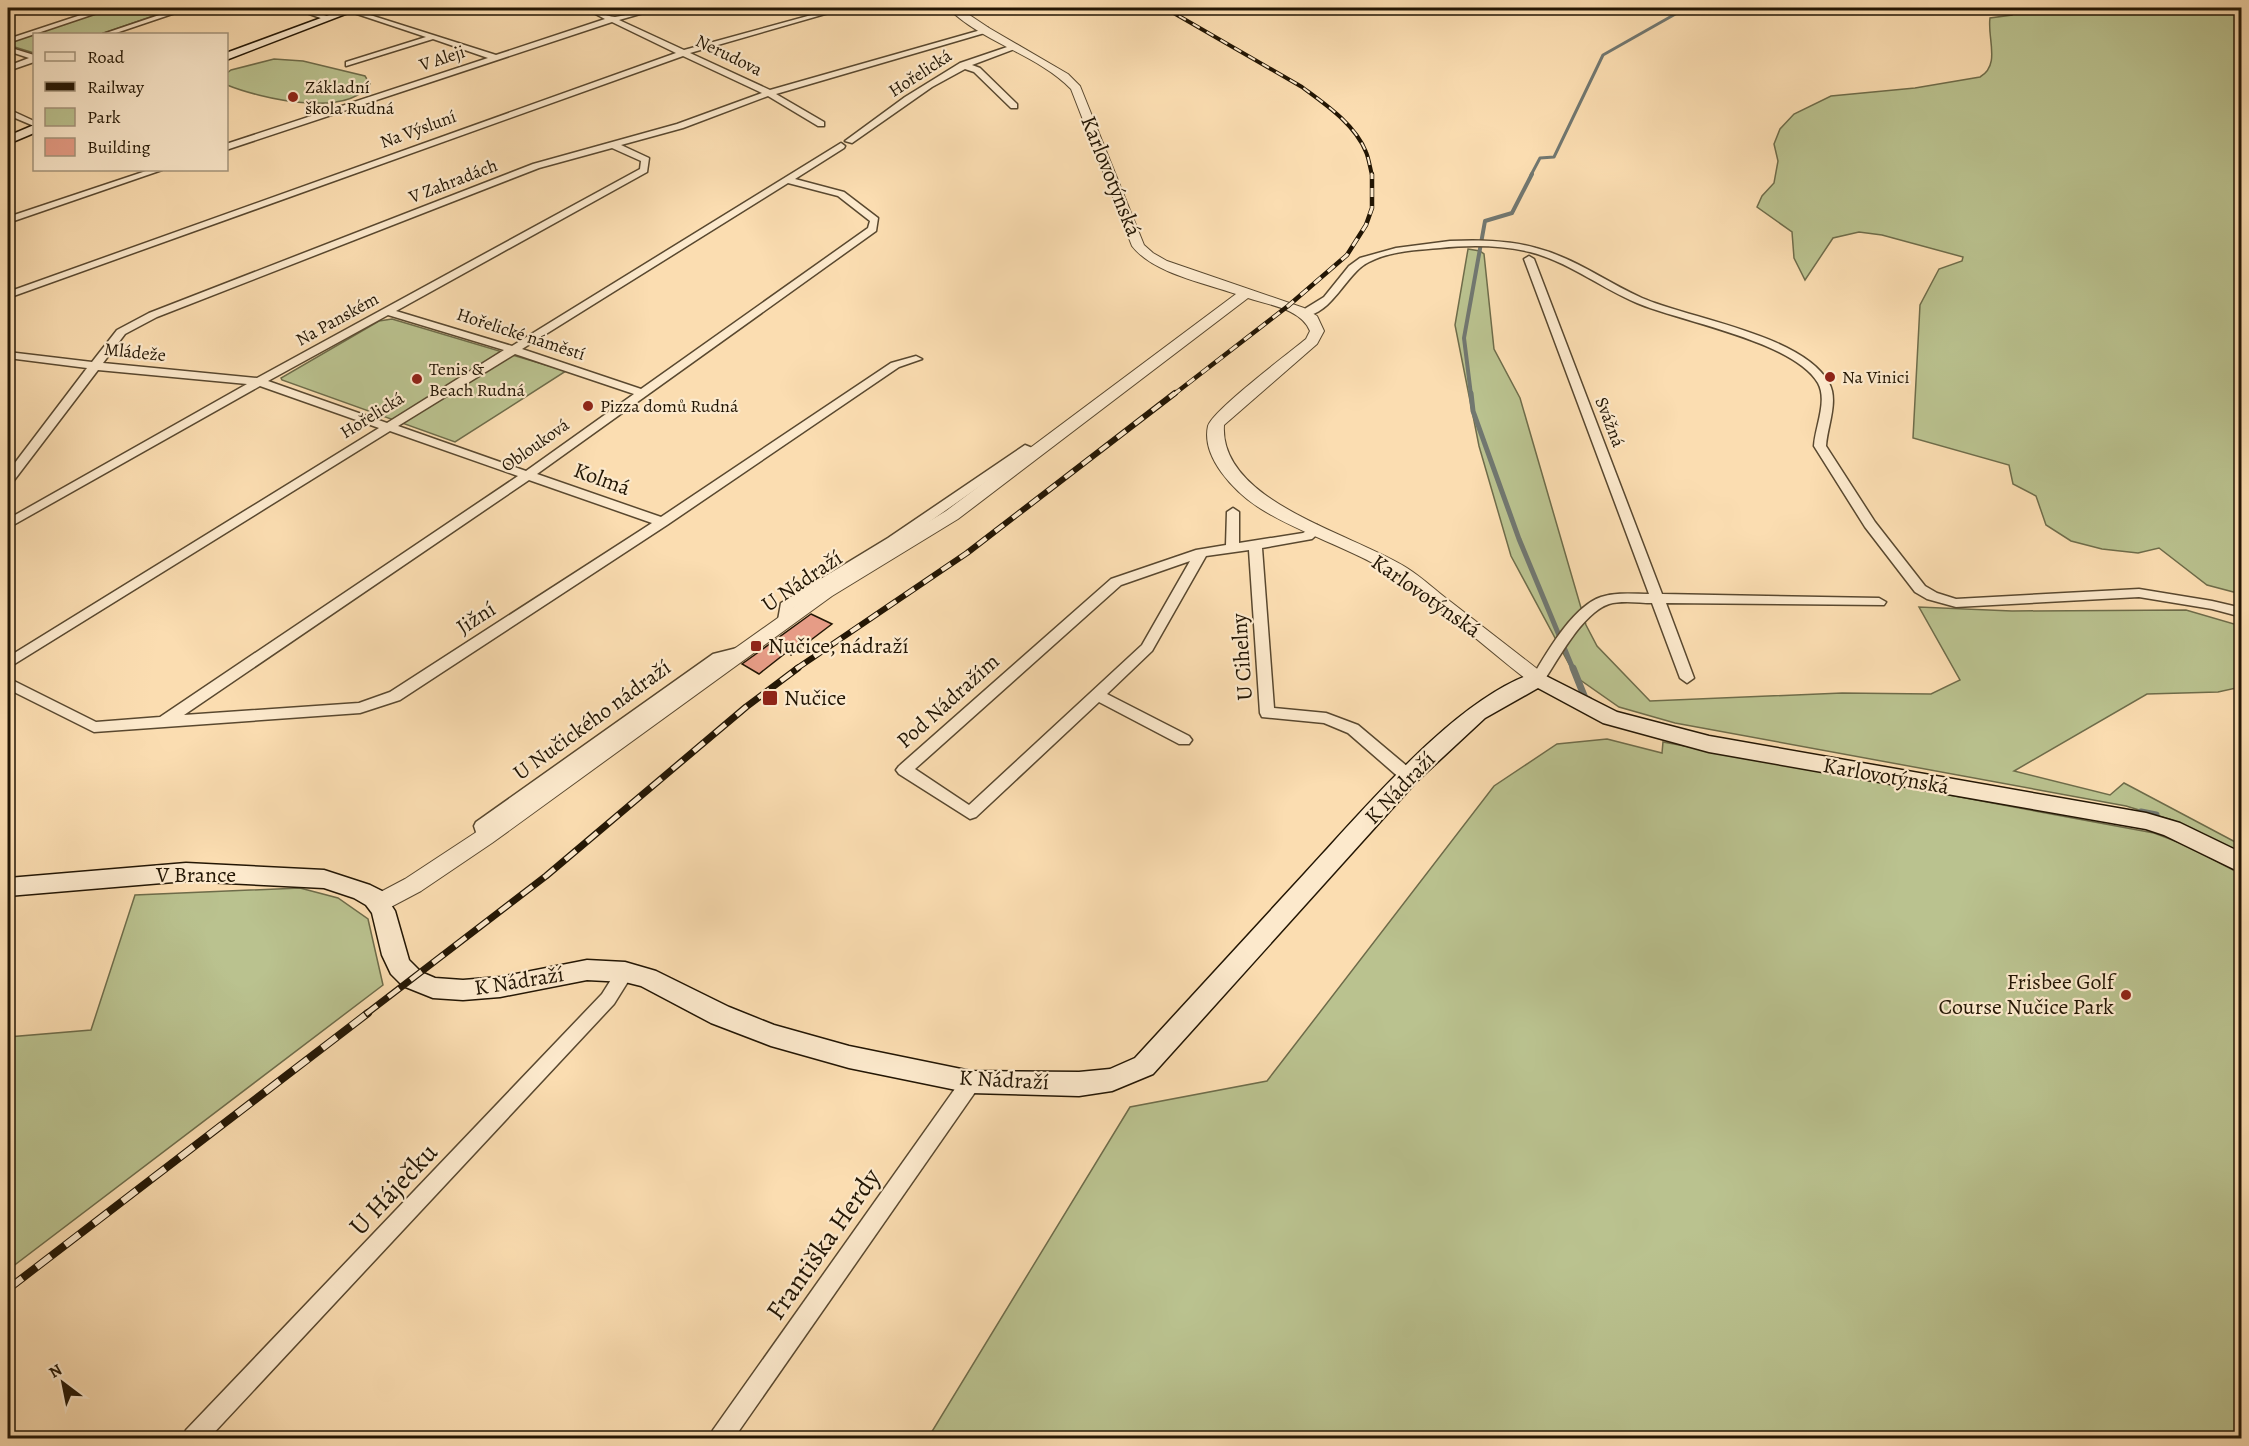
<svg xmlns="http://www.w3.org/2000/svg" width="2249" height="1446" viewBox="0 0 2249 1446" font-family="Alegreya,serif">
	<rect width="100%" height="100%" fill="#fbddb1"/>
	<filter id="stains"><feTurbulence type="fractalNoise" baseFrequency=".00333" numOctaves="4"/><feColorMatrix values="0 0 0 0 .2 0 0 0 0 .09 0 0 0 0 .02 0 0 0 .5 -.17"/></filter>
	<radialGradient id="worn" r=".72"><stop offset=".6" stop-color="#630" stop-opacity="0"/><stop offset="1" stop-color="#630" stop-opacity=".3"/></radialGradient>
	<g fill="#bac28f" stroke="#6e6c4a" stroke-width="1.5">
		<path d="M113,8h19l27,6 -58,20h-67v19l-26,-8v-3z"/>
		<path d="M2012,8h229v586l-34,-9 -48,-37 -21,5 -36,-4 -31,-8 -25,-16 -10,-29 -23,-12 -4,-19 -96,-27 7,-133 19,-36 23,-8 1,-4 -81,-22 -23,-3 -26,6 -28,42 -11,-22 -2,-26 -35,-25 5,-11 12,-13 4,-22 -4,-17 6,-15 14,-15 37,-18 84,-8 65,-11c21,-12 7,-39 10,-59l22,-3z"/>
		<path d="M274,59l29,2 62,15 5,8c-24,35 -111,14 -143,1v-12l4,-3z"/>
		<path d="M1468,249l12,2 4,3 10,95 26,49 66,227 11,21 53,55 192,-8 89,1 29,-14 -41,-73 93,4 174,-1 55,16v61l-23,5 -71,2 -133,77 96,24 14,-12 117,62v10l-69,-35 -46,-14 -451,-83 -56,-16 -43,-30 -65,-121 -32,-110 -24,-121z"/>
		<path d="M392,319l174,52 -111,71 -173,-62 -1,-2 98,-57z"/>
		<path d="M1607,739l55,14 1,-11 491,91 29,11 58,30v564h-1313l202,-331 137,-26 227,-295 63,-42z"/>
		<path d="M300,888l38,10 30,21 15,66 -375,285v-233l83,-7 44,-135z"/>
	</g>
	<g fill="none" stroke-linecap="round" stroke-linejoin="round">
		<path stroke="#717770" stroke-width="3" d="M1531,175l9,-17 14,-1 49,-102 83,-47"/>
		<path stroke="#717770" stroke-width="4" d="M1471,395l-7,-57 21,-117 27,-8 20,-39"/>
		<path stroke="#717770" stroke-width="5" d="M1471,393l2,18 46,128 54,130"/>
		<g stroke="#717770" stroke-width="7">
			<path d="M1573,668l12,30 4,2"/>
			<path d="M2141,812l15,3"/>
		</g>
	</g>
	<path fill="#e69c86" stroke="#231604" stroke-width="1.5" d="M811,614l21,10 -41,31 -4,-3 -28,22 -17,-10z"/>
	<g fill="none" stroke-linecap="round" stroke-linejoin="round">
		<g stroke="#59482f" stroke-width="3">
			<g id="minor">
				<path d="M102,8h10l-104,35v-4z"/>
				<path d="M180,8h10l-77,26h-10z"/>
				<path d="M293,8h10l30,10 -7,2z"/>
				<path d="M348,8l148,47 109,-36 -21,-11c11,0 21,9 31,9 16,-2 30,-9 46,-9l-42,12 65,30 153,-42h9l-156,45 80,37 218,-62v4l-212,62 48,28v4h-6l-50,-30 -85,32 -62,17 28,13 -2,14 -251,139 116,35 329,-203 4,3 -1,2 -49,31 49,13 34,26 -2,13 -339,243 124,43 230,-154 25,-7 6,3 -23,8 -232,158 -267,175 -40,13 -266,19 -86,-43v-11l88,44 64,-5 358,-241 -128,-45 -382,237v-11l371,-229 -119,-42 -252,142v-9l239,-135 -149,-14 -86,113 -4,1v-12l79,-104 -79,-10v-6l84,10 25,-32 32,-17 384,-149 144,-40 85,-31 -79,-37 -675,242v-6l668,-239 -64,-31 -386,128v-6l262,-86 -55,-19 -87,27v-4l80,-25 -78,-26zM612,148l29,13 -1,8 -383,209 -154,-15 22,-29 32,-17 382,-149zM788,183l50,13 32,25 -2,7 -227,161 -119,-40zM388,315l116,35 -117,73 -119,-42zM515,354l119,40 -108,77 -128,-45zM529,480l123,43 -262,169 -31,11 -175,12z"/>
				<path d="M1013,45l7,2 -48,18 8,3 37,36v4h-6l-37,-36 -9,-3 -33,18 -80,56 -7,-2 60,-44 55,-34z"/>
				<path d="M8,47l26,8v7l-26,9v-5l21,-8 -21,-7z"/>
				<path d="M8,109l26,12v5l-26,-11z"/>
				<path d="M149,170h13l-154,53v-6z"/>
				<path d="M1450,241c28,-1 58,-1 86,7 39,10 70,34 106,50 49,21 161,37 187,85 10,18 -2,44 -3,63l49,76 50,64 12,7 19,6 183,-10 73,12 30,7v9l-30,-8 -73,-12 -183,10 -29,-8 -12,-7 -50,-65 -51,-81c1,-19 14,-45 4,-63 -25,-42 -136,-61 -181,-80 -36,-15 -68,-41 -107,-51 -29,-7 -61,-7 -90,-4 -24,2 -50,3 -71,14 -24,11 -39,59 -70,53l-1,-2 26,-16 25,-31 11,-8 36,-10z"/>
				<path d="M1529,256l5,3 128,335 217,4 7,4 -2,3 -218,-2 28,75 -7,5 -7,-5 -28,-75c-13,0 -30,-3 -43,1 -27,9 -51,56 -66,78h-10l-2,-3c15,-25 41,-72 70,-82 16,-5 32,-3 48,-3l-125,-335z"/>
				<path d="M1025,445l17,7 -6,4 -9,-3 -129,91 -105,64 -3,15h-10l-2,-3 3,-17 107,-65z"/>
				<path d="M1233,508l6,4v31l64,-10 14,-8 6,4 -11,10 -50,9 12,160 52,5 32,12 56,47 2,4 -2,4h-12l-54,-47 -24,-10 -62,-6 -2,-4 -11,-163 -43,6 -54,95 -45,43 82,42 3,4 -3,4h-10l-80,-42 -123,115 -6,2 -71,-45 -3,-4 3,-4 212,-187 85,-29 30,-5 1,-33zM1190,561l-48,84 -173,160 -54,-36 206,-184z"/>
				<path d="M741,647l7,5 -2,3 -24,6 -231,167 2,9 -2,4h-12l-5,-15 2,-4 237,-168z"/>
				<path d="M625,965l6,2 3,5 -20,32 -405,434h-26l3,-8 416,-436 17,-27z"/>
				<path d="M971,1074l7,2 2,6 -2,6 -244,350h-24l3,-8 251,-354z"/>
			</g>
		</g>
		<g stroke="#59482f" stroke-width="2">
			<path id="tertiary" d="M948,8h11l30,20 79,46 12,12 64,159 9,8 14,8 137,47 13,8 7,15 -7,13 -93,81c-5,77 130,109 183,143 16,10 29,23 44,34 31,24 62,48 94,73l2,4 -2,4 -7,2 -7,-2c-44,-34 -89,-75 -135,-106 -41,-28 -97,-43 -138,-70 -24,-16 -57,-50 -50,-81 4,-15 82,-74 98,-87l4,-8c-9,-22 -41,-26 -62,-33l-290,221 -126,77 -340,247 -71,48 -34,18 -8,3 -8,-3 -3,-6 3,-6 34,-18 73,-48 342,-243 126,-77 290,-217c-32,-11 -83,-21 -104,-48l-61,-157c-34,-35 -88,-46 -123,-81z"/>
		</g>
		<g stroke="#231604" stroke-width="3">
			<g id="secondary">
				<path d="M348,8h13l-135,52v-7z"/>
				<path d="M34,125v8l-26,11v-8z"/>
				<path d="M1538,672l79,40 92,24 437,77 34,10 62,30v20l-78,-38 -18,-6 -437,-77 -106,-29 -65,-35 -53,30 -69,64 -263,292 -41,17 -33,5 -108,-3 -122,-25 -78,-22 -60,-23 -70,-37 -16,-4 -38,-2 -87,17 -37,3 -30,-2 -30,-12 -12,-12 -9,-19 -10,-42 -6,-8 -12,-7 -30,-10 -138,-7 -178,15v-18l178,-15 138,7 46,15 12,6 13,20 14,49 12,12 14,6 28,2 37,-3 87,-17 38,2 31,9 73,36 45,18 75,21 122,25 108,1 31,-3 25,-11c57,-62 113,-123 170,-185 57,-61 153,-178 233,-201z"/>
			</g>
		</g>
		<use href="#minor" fill="#fce9cc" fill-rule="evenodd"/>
		<use href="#tertiary" fill="#fce9cc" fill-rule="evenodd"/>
		<use href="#secondary" fill="#fce9cc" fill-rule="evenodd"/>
		<g stroke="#231604" stroke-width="4">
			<path id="rail-far4" d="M1165,8l137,79c23,17 53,37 64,65 3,7 4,16 6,23"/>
		</g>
		<g stroke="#231604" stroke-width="4.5">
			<path id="rail-far3" d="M1173,395l115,-89 59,-51 19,-30 6,-17v-34"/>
		</g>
		<g stroke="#231604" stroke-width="6">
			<path id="rail-far2" d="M796,669l171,-116 208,-160"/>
		</g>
		<g stroke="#231604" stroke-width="7">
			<path id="rail-far1" d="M366,1014l180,-138 200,-169 52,-39"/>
		</g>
		<g stroke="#231604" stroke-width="8">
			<path id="rail" d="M8,1289l360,-276"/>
		</g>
		<use href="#rail-far4" stroke="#fce9cc" stroke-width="2" stroke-dasharray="8" stroke-linecap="butt"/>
		<use href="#rail-far3" stroke="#fce9cc" stroke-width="3" stroke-dasharray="9" stroke-linecap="butt"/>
		<use href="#rail-far2" stroke="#fce9cc" stroke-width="4" stroke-dasharray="11" stroke-linecap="butt"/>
		<use href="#rail-far1" stroke="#fce9cc" stroke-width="4.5" stroke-dasharray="14" stroke-linecap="butt"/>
		<use href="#rail" stroke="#fce9cc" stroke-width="6" stroke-dasharray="18" stroke-linecap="butt"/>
	</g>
	<g fill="#8f2418" stroke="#fce9cc" stroke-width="2">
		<circle cx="293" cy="97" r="6"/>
		<circle cx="1830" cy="377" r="6"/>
		<circle cx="417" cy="379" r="6"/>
		<circle cx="588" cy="406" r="6"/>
		<rect x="750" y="640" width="12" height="12" rx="3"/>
		<rect x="762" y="690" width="16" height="16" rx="3"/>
		<circle cx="2126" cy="995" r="6"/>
	</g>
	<g text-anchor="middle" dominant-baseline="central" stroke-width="4.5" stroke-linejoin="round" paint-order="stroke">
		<g font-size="18" fill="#231604" stroke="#fce9cc">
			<text transform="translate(729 55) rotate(26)">Nerudova</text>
			<text transform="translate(442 58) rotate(-18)">V Aleji</text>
			<text transform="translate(920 73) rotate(-33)">Hořelická</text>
			<text transform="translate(418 129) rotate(-20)">Na Výsluní</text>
			<text transform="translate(453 181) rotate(-21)">V Zahradách</text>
			<text transform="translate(337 319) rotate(-29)">Na Panském</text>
			<text transform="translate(521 334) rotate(18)">Hořelické náměstí</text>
			<text transform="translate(135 352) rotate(6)">Mládeže</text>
			<text transform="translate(372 415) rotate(-32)">Hořelická</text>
			<text transform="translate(1610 422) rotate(69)">Svážná</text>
			<text transform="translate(535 445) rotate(-35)">Oblouková</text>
		</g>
		<g font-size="18" fill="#231604" stroke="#fce9cc" text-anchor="start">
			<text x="305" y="87">Základní<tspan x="305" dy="21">škola Rudná</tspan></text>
			<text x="429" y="369">Tenis &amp;<tspan x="429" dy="21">Beach Rudná</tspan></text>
			<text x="1842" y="377">Na Vinici</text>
			<text x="600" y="406">Pizza domů Rudná</text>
		</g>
		<g font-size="22" fill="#231604" stroke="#fce9cc">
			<text transform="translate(1111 176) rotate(68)">Karlovotýnská</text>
			<text transform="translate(602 479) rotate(20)">Kolmá</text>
			<text transform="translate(802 581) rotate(-34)">U Nádraží</text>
			<text transform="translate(1426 596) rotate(35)">Karlovotýnská</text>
			<text transform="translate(476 618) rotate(-33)">Jižní</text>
			<text transform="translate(1242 657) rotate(-94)">U Cihelny</text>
			<text transform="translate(948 701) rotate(-42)">Pod Nádražím</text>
			<text transform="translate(592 720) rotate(-36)">U Nučického nádraží</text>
			<text transform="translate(1886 776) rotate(10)">Karlovotýnská</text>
			<text transform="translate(1400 788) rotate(-46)">K Nádraží</text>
			<text x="196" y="875">V Brance</text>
			<text transform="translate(519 981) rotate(-9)">K Nádraží</text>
			<text transform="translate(1004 1080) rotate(3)">K Nádraží</text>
		</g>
		<g font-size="22" fill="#231604" stroke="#fce9cc" text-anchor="start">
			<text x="768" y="646">Nučice, nádraží</text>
			<text x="784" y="698">Nučice</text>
			<text x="2114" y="982" text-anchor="end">Frisbee Golf<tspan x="2114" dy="25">Course Nučice Park</tspan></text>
		</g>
		<g font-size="27" fill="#231604" stroke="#fce9cc">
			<text transform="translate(393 1189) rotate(-47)">U Háječku</text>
			<text transform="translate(823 1244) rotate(-55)">Františka Herdy</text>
		</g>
	</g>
	<rect width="2249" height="1446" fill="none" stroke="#fbddb1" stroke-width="30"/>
	<rect x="9" y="9" width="2231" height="1428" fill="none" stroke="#231604" stroke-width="3"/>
	<rect x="15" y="15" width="2219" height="1416" fill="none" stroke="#231604" stroke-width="1.5"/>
	<rect x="33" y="33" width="195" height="138" fill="#fce9cc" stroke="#a5957c" stroke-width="1.5"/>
	<rect x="45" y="52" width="30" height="9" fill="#fce9cc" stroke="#a5957c" stroke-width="1.5"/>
	<text x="87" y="63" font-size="18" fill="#231604">Road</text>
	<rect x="45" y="82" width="30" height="9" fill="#231604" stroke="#a5957c" stroke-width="1.5"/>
	<text x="87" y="93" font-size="18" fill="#231604">Railway</text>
	<rect x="45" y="108" width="30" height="18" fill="#bac28f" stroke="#a5957c" stroke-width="1.5"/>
	<text x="87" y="123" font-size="18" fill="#231604">Park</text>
	<rect x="45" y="138" width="30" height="18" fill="#e69c86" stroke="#a5957c" stroke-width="1.5"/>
	<text x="87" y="153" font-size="18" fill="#231604">Building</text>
	<g transform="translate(63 1383) rotate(328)" stroke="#fce9cc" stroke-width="4.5" paint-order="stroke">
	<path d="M0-4.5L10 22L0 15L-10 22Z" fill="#231604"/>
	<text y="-9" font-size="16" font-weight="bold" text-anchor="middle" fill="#231604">N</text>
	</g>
	<rect width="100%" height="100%" filter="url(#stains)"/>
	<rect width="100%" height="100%" fill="url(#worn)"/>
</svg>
